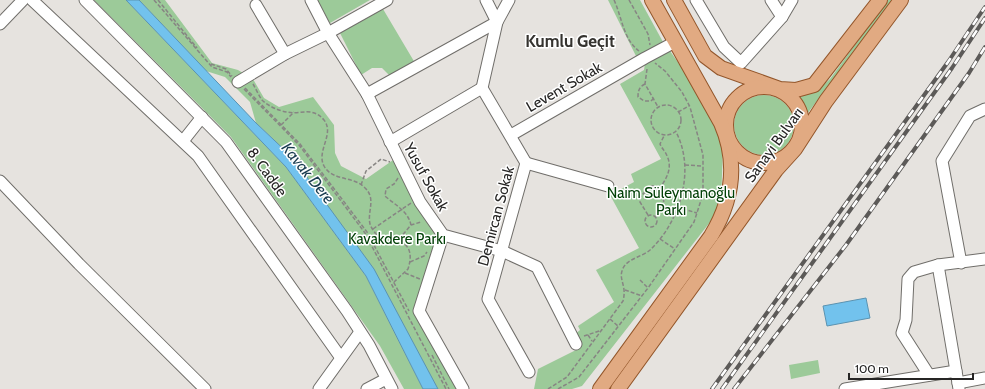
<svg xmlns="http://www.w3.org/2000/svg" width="985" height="389" viewBox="0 0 985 389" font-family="Cabin,sans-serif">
	<rect width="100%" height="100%" fill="#e6e3df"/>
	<g fill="#9cca99">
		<path d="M94,0h32l160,167 80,109 57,113h-19l-24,-43 -149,-209z"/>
		<path d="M139,0h26l47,63 26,7 15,9 11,19 15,9 34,-10 21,28 1,28 6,13 25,13 30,-21 16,41 28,36 -23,76 43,78h-22l-145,-231 -37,-35 -6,-21 -25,-25 -19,-6z"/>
		<path d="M317,0h53l-40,23z"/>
		<path d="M608,0h32l23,42 -26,16z"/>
		<path d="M888,0h5l-86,114 -7,-17 19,-8 11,-10z"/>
		<path d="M383,9l32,54 -25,13 -8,-8h-10l-11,7 -21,-42z"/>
		<path d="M670,51l26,37 25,50 2,10 -2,53 -7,16 -132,169 -10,3h-38l4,-20 38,-19 -2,-15 6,-5 -2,-4 36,-24 -18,-32 43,-22 -29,-53 24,-13 -3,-8 30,-15 -41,-75 24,-14 1,-7z"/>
		<circle cx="764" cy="125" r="30"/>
		<path d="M818,360l2,13 -29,6 -2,-14z"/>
	</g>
	<g fill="#72c2ed" stroke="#5b93b1">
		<path d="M126,0h13l117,123 37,35 81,111 64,120h-15l-57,-113 -80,-109z"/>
		<path d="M866,298l4,20 -43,8 -4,-20z"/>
	</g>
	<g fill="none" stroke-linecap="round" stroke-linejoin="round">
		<g stroke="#706e6a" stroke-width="13">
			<g id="minor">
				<path d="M32,0l166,156 143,202"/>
				<path d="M85,0l141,142 121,169 22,34 23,44"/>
				<path d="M311,0l17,33 59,-33"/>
				<path d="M486,0l11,22 -15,66 44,75 -38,136 41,73"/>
				<path d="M696,0l28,47 17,16 41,-46 10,-17"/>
				<path d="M771,0l11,17"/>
				<path d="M256,5l29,49"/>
				<path d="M0,24l23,-24"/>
				<path d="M238,82l47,-28 43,-21 39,61 53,108 23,33 59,16 35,16 39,77"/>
				<path d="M367,94l130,-72 12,-22"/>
				<path d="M511,135l134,-77 30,-16"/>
				<path d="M183,141l19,-24"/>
				<path d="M390,142l92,-54"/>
				<path d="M526,163l82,23"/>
				<path d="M0,181l79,83 126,125"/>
				<path d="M443,235l-24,76 44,78"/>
				<path d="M961,263l-19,-102 28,-45 15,-7"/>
				<path d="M938,265l18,106"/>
				<path d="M929,375l-27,-42 4,-13 2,-41 6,-7 24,-7 47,-6"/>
				<path d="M958,383l27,-5"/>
				<path d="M319,389l41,-57"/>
				<path d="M367,389l19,-10"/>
				<path d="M845,389l111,-18 3,18"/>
			</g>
		</g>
		<g stroke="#93562a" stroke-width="16">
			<g id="major">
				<path d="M674,0l31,56 16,12 59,21 16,1 18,-5 66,-85"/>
				<circle cx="764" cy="125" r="38"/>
				<path d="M600,389l111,-153c22,-36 27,-74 10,-113l-69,-123"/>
				<path d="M618,389l158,-219 19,-21 31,-48 75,-101"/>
			</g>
		</g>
		<g stroke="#878583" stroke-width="1.5" stroke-dasharray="4 2" stroke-linecap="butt">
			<path d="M154,0l58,67 15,5 4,5"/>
			<path d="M158,0l39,48"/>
			<path d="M614,0c8,17 9,39 25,51"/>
			<path d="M629,0l19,34 2,11"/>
			<path d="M211,64l15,5 6,7"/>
			<path d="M647,69l-2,15 13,23"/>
			<path d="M253,84c3,5 6,12 9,16 6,6 17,11 25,12 14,3 25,-6 37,8 11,14 -8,31 0,46 8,15 29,10 40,21 13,11 3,24 6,37 1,4 6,10 8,13"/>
			<path d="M645,84c-6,3 -7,7 -7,13l6,4h7l3,-3"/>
			<path d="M245,88l55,56 67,88 42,79"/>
			<path d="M244,89l55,56 66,88 81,156"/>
			<circle cx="666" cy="120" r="15"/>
			<path d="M678,112l11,-6"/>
			<path d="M281,125l13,-13"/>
			<path d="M685,165l18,1"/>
			<path d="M398,178l-4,6 -8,5 -1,7c10,9 23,15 26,29"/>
			<path d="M361,185l5,-14 15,-12 9,3"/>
			<path d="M659,189c7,-9 14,-21 8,-33 -1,-4 -5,-7 -7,-12l4,-8"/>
			<path d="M664,206l11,4"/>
			<path d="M677,207l20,6"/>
			<circle cx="651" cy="221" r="6"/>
			<path d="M648,215l-8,-13v-5l11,-11h3c11,9 14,20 2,30"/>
			<path d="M373,229l38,-26"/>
			<path d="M399,239l12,-14 10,-3"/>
			<path d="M660,239l15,10"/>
			<path d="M372,241l8,-5c21,3 36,8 28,33l-14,13"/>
			<path d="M410,262l14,-6 3,-4"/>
			<path d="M405,273l15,6"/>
			<path d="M640,280l8,8"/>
			<path d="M625,290l17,6"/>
			<path d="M610,319l8,7"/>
			<path d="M588,335l4,6"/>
			<path d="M584,336l18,-6"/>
			<path d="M432,355l17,34"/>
			<path d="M548,389l19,-12 56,-76c4,-15 -4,-21 -1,-30 3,-12 20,-14 28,-21 30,-28 46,-80 26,-118"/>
			<path d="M558,389l21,-12 69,-89 46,-66 9,-28v-39l-13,-48 -8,-15 -17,-21 -10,-8"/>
		</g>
		<use href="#minor" stroke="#fff" stroke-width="11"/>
		<use href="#major" stroke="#e1aa82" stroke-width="14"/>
		<g stroke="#5c5a58" stroke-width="4">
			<g id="rail">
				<path d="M712,389l236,-327 37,-55"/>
				<path d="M722,389l230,-321 33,-50"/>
				<path d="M734,389l112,-144 123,-172 16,-26"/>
			</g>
		</g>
		<use href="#rail" stroke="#fff" stroke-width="2.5" stroke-dasharray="8" stroke-linecap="butt"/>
	</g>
	<g text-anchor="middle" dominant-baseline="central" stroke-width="3" stroke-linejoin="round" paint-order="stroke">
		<g font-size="15" fill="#262524" stroke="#fff">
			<text transform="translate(564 87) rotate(-30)">Levent Sokak</text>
			<text transform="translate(774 145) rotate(-54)">Sanayi Bulvarı</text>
			<text transform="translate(267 172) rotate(54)">8. Cadde</text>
			<text transform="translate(426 177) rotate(61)">Yusuf Sokak</text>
			<text transform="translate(496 216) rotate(-75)">Demircan Sokak</text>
		</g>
		<g font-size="15" fill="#024007" stroke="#fff">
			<text x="671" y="193">Naim Süleymanoğlu<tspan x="671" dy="17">Parkı</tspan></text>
			<text x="397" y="239">Kavakdere Parkı</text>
		</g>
		<g font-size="16" font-style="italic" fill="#1a3d50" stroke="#fff">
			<text transform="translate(308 173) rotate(51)">Kavak Dere</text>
		</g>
		<g font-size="17" font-weight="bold" fill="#35332f" stroke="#fff">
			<text x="570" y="41">Kumlu Geçit</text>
		</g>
	</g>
	<path d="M849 373v6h124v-6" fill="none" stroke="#262524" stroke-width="2"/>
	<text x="855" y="373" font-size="12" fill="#262524" stroke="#ffffff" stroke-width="3" paint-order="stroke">100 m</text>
</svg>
